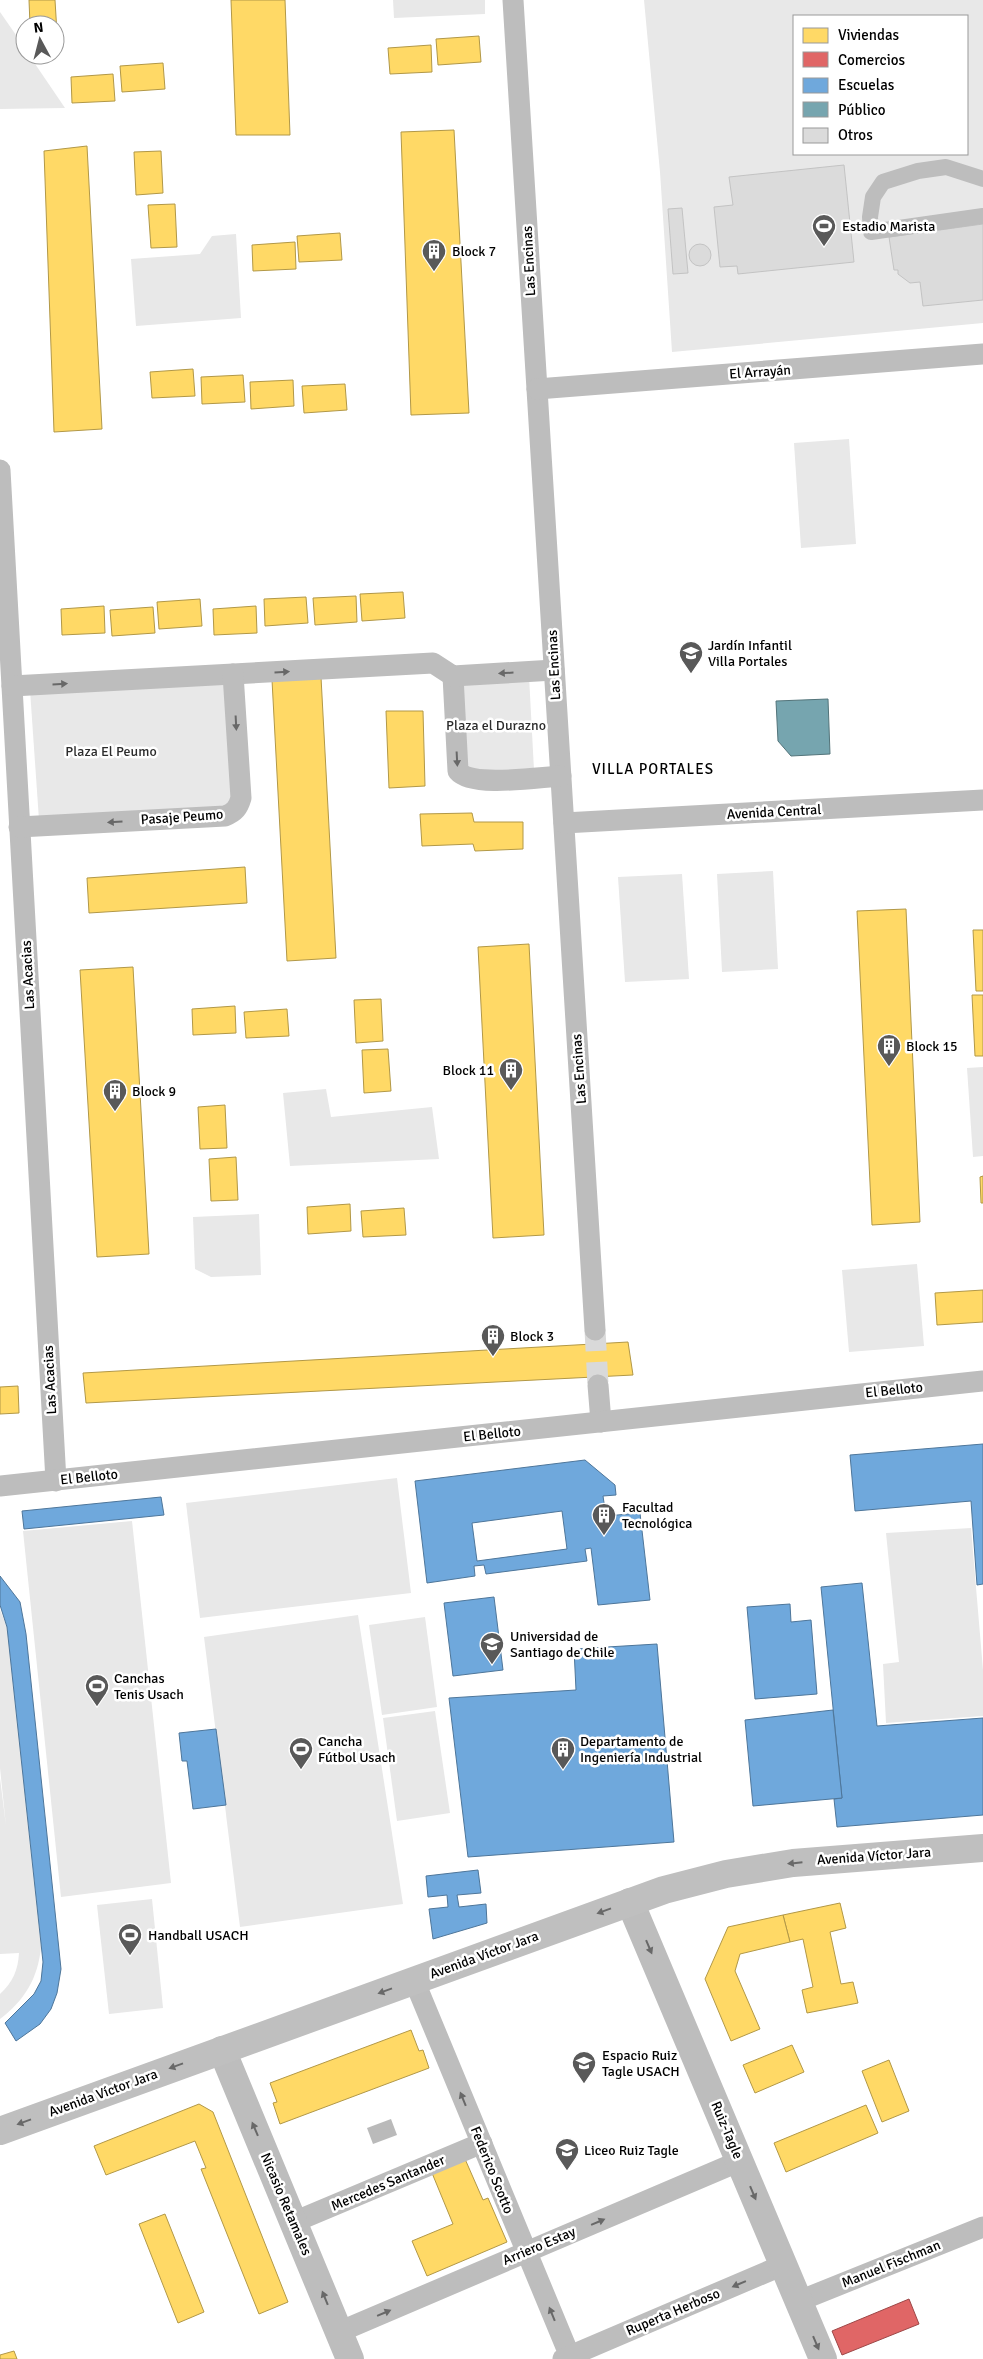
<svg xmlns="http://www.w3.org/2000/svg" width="983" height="2359" viewBox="0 0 983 2359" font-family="Signika,sans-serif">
	<rect width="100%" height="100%" fill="#fff"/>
	<g fill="#e8e8e8" fill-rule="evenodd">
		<path d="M393,0h92v14l-91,4z"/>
		<path d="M644,0h339v323l-311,29 -12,-180zM794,16h173v138h-173z"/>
		<path d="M0,12l25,36v7h4l36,53 -65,1z"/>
		<path d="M236,234l5,84 -105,8 -5,-67 69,-5 12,-18z"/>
		<path d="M849,439l7,105 -55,4 -7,-105z"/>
		<path d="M529,676l5,94 -57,4 -15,-5 -4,-87z"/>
		<path d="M220,681l9,9 6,107 -9,13 -187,10 -9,-130z"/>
		<path d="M773,871l5,98 -56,3 -5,-98z"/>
		<path d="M682,874l7,105 -64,3 -7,-105z"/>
		<path d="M983,1067v89l-10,1 -6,-89z"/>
		<path d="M326,1089l5,28 101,-10 7,52 -149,7 -7,-73z"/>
		<path d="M259,1214l2,61 -50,2 -16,-8 -2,-52z"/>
		<path d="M917,1264l7,82 -75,6 -7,-82z"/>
		<path d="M397,1478l14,115 -211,25 -14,-115z"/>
		<path d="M132,1521l39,362 -110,14 -38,-366z"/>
		<path d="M971,1528l12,142v46l-97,7 -3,-59 16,-2 -13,-129z"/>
		<path d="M0,1610l7,17 34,320c-3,31 -16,53 -41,72v-25c13,-12 18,-24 19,-41l-19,1v-176l6,48 -6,-58z"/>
		<path d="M358,1615l45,289 -163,23 -36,-290z"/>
		<path d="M425,1617l12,90 -55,8 -13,-90z"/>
		<path d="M435,1711l15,102 -53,8 -14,-103z"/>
		<path d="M152,1899l11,109 -54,6 -12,-109z"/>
	</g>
	<path fill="#bababa" d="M391,2119l6,16 -24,9 -6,-16z"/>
	<g fill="#ffd966" stroke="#b29847">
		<path d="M29,0h26l2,33h-2v-8h-25z"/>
		<path d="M231,0h54l5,135h-54z"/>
		<path d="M479,36l2,26 -43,3 -2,-26z"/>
		<path d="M431,45l1,27 -42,2 -2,-26z"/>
		<path d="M163,63l2,26 -43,3 -2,-26z"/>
		<path d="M113,74l2,27 -43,2 -1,-26z"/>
		<path d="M454,130l15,283 -58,2 -10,-283z"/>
		<path d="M87,146l15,283 -48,3 -10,-281z"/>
		<path d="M161,151l2,42 -27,2 -2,-43z"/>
		<path d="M175,204l2,43 -26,1 -3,-43z"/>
		<path d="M340,233l2,27 -43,2 -2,-26z"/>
		<path d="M295,242l1,27 -43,2 -1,-26z"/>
		<path d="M193,369l2,27 -43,2 -2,-26z"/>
		<path d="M243,375l2,27 -43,2 -1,-27z"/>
		<path d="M293,380l1,26 -43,3 -1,-27z"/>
		<path d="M345,384l2,26 -43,3 -2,-27z"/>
		<path d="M403,592l2,26 -43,3 -2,-27z"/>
		<path d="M356,596l1,26 -42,3 -2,-27z"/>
		<path d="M306,597l2,26 -43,3 -1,-27z"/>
		<path d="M200,599l2,27 -43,3 -2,-27z"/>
		<path d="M104,606l1,27 -43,2 -1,-26z"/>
		<path d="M256,606l1,27 -43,2 -1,-26z"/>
		<path d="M153,607l2,26 -43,3 -2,-26z"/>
		<path d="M321,677l15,281 -49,3 -15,-281z"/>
		<path d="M386,711h37l2,75 -36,2z"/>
		<path d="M472,813l2,9h49v27l-48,2 -2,-7 -51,2 -2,-32z"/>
		<path d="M245,867l2,36 -158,10 -2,-35z"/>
		<path d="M906,909l14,313 -48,3 -15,-314z"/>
		<path d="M973,930h10v61h-7z"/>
		<path d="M529,944l15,291 -51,3 -15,-291z"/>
		<path d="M133,967l16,287 -52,3 -17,-287z"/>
		<path d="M972,995h11v61h-8z"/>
		<path d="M381,999l2,42 -27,2 -2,-43z"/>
		<path d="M235,1006l1,27 -43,2 -1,-26z"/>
		<path d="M287,1009l2,27 -43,2 -2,-26z"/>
		<path d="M388,1049l3,42 -27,2 -2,-43z"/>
		<path d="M225,1105l2,43 -27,1 -2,-42z"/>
		<path d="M236,1157l2,43 -27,1 -2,-42z"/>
		<path d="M983,1176v27h-2l-1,-26z"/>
		<path d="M350,1204l1,27 -43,3 -1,-27z"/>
		<path d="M404,1208l2,27 -43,2 -2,-26z"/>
		<path d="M983,1290v32l-46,3 -2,-32z"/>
		<path d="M628,1342l5,33 -547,28 -3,-30z"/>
		<path d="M18,1386l1,27 -19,1v-27z"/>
		<path d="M840,1903l6,25 -16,4 11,52 12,-2 5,21 -51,10 -5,-23 11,-3 -10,-48 -13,3 -7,-27z"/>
		<path d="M783,1915l7,27 -50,12 -5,17 25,58 -29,12 -26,-62 23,-52z"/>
		<path d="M411,2030l8,21 4,-1 6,18 -149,56 -7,-21 4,-1 -7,-19z"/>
		<path d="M792,2045l12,27 -49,21 -12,-28z"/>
		<path d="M889,2060l20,51 -27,11 -20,-51z"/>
		<path d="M199,2104l14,8 75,190 -29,12 -58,-145 5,-1 -11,-27 -89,34 -12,-29z"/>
		<path d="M866,2105l12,28 -92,39 -12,-29z"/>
		<path d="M465,2159l18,41 5,-2 19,44 -80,34 -15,-35 41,-17 -21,-51z"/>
		<path d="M165,2214l39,98 -26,11 -39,-99z"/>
		<path d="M14,2351l3,8h-17v-4z"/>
	</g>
	<path fill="#e06666" stroke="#9d4747" d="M909,2299l10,25 -77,31 -10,-24z"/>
	<g fill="#6fa8dc" stroke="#4e769a" fill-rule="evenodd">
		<path d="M983,1444v140l-6,1 -6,-84 -116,10 -5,-56z"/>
		<path d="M585,1460l30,25 1,10 -13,1 3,20 34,-3 10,87 -52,5 -7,-57 -6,1 2,12 -101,13 -2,-9 -10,1 1,10 -48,7 -12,-102zM562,1511l5,38 -90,12 -5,-38z"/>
		<path d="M161,1497l3,18 -140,14 -2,-18z"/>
		<path d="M0,1576l20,26 6,32 35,335 -4,24 -6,16 -11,15 -24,17 -11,-18 29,-29 7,-13 2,-19 -36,-335 -7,-22z"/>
		<path d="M862,1583l15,143 106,-8v97l-146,12 -3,-28 8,-1 -21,-211z"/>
		<path d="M494,1597l9,73 -50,6 -9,-73z"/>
		<path d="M790,1604l1,18 20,-2 6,74 -62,5 -8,-92z"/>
		<path d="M657,1644l17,198 -206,15 -19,-159 127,-8 -2,-41z"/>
		<path d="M833,1710l9,88 -89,8 -8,-86z"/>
		<path d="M216,1729l10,76 -33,4 -6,-48h-5l-3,-28z"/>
		<path d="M478,1870l3,23 -24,2 2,12 27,-3 1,19 -54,16 -4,-30 19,-2 -1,-12 -19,2 -2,-21z"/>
	</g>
	<path fill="#76a5af" stroke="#53747a" d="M828,699l2,55 -39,2 -13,-15 -2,-40z"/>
	<g fill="#dbdbdb" stroke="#c3c3c3">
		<path d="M844,165l10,97 -116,12 -1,-8 -17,1 -6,-60 19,-2 -4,-28z"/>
		<path d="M682,208l6,65 -15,1 -5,-65z"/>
		<path d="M983,224v76l-60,6 -3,-24 -10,1 -12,-9v-4h-4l-5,-33z"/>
		<circle cx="700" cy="255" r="11"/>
	</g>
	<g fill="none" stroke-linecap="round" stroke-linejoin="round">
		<path stroke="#d9d9d9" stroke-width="21" stroke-dasharray="21 11" stroke-linecap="butt" d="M595,1330l3,55"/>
		<path stroke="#bdbdbd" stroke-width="16" d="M983,179l-37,-12 -28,4 -35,11 -10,15 -3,20 1,15 112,-16"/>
		<g stroke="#bdbdbd" stroke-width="21">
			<path d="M513,0l82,1330"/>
			<path d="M537,389l446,-35"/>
			<path d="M0,470l56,1011"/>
			<path d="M453,676l5,95c14,17 81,6 103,5"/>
			<path d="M12,686l421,-23 20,13 101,-6"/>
			<path d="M564,823l419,-23"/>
			<path d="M19,827l206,-11c10,-4 13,-8 16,-18l-8,-124"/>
			<path d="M598,1385l3,37"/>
			<path d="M0,1486l983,-105"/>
			<path d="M414,1980l157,379"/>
			<path d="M294,2222l188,-79"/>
			<path d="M799,2301l184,-74"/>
			<path d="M339,2332l401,-171"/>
			<path d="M563,2359l220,-94"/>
		</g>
		<g stroke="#bdbdbd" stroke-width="28">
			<path d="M630,1902l193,457"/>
			<path d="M222,2050l128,309"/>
		</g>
		<path stroke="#bfbfbf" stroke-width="28" d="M0,2131l664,-241 62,-16 67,-11 190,-15"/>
	</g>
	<defs><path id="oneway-solid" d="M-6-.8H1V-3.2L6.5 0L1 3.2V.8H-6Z" transform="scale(1.25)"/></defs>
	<g fill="#686868">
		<use href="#oneway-solid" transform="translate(282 672) rotate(-3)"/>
		<use href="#oneway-solid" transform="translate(506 673) rotate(177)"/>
		<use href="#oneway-solid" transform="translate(60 684) rotate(-3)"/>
		<use href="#oneway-solid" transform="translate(236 723) rotate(87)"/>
		<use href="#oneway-solid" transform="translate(457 759) rotate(87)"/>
		<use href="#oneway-solid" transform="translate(115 822) rotate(177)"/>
		<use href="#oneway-solid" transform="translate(649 1947) rotate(67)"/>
		<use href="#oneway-solid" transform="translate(463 2099) rotate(-112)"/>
		<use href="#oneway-solid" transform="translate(255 2129) rotate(-113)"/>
		<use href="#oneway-solid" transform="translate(753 2193) rotate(67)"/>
		<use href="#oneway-solid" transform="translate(598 2222) rotate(-23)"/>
		<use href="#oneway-solid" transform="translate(739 2284) rotate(157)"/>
		<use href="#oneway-solid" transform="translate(325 2298) rotate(-112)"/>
		<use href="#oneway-solid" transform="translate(384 2313) rotate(-23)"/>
		<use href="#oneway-solid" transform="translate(552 2314) rotate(-112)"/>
		<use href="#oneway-solid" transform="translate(816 2343) rotate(67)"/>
	</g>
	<g fill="#696969">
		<use href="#oneway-solid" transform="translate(795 1863) rotate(174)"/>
		<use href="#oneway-solid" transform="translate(604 1911) rotate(160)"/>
		<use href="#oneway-solid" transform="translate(385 1991) rotate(160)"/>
		<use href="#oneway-solid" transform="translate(176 2066) rotate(160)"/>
		<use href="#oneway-solid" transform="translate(24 2122) rotate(160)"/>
	</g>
	<defs>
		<g id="stadium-pin" transform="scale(1.25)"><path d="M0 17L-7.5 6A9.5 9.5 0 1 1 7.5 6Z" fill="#595959" stroke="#fff"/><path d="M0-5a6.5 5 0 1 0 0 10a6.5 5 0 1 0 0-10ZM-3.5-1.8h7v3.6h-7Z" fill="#fff"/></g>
		<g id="building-pin" transform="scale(1.25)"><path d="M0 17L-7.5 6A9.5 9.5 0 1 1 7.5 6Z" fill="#595959" stroke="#fff"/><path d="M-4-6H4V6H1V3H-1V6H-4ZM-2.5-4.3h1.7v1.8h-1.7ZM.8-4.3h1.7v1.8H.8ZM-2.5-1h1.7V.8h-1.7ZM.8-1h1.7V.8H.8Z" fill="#fff"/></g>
		<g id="school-pin" transform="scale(1.25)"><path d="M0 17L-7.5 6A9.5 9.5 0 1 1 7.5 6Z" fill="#595959" stroke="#fff"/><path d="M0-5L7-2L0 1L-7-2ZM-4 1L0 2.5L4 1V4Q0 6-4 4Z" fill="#fff"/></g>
		<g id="university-pin" transform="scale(1.25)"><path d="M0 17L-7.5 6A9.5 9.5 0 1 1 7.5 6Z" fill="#595959" stroke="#fff"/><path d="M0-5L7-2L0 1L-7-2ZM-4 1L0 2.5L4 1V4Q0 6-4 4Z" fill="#fff"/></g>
	</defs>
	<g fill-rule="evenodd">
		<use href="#stadium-pin" x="824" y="226"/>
		<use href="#building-pin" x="434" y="251"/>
		<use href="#school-pin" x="691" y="653"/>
		<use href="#building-pin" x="889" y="1046"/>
		<use href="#building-pin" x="511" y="1070"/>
		<use href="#building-pin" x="115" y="1091"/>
		<use href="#building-pin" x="493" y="1336"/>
		<use href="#building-pin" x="604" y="1515"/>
		<use href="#university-pin" x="492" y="1644"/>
		<use href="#stadium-pin" x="97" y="1686"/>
		<use href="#stadium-pin" x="301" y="1749"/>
		<use href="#building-pin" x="563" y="1749"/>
		<use href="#stadium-pin" x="130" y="1935"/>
		<use href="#university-pin" x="584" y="2063"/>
		<use href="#school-pin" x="567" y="2150"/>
	</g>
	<g text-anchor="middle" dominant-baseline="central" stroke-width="5" stroke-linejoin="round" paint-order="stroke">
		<g font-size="14" fill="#000" stroke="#fff" text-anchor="start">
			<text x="842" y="226">Estadio Marista</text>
			<text x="452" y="251">Block 7</text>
			<text x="708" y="645">Jardín Infantil<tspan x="708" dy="16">Villa Portales</tspan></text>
			<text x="906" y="1046">Block 15</text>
			<text x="494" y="1070" text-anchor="end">Block 11</text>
			<text x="132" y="1091">Block 9</text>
			<text x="510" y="1336">Block 3</text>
			<text x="622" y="1507">Facultad<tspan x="622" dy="16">Tecnológica</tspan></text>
			<text x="510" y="1636">Universidad de<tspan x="510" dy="16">Santiago de Chile</tspan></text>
			<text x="114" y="1678">Canchas<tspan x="114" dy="16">Tenis Usach</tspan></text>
			<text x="318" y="1741">Cancha<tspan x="318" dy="16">Fútbol Usach</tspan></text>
			<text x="580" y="1741">Departamento de<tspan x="580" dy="16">Ingeniería Industrial</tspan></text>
			<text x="148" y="1935">Handball USACH</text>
			<text x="602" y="2055">Espacio Ruiz<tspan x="602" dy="16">Tagle USACH</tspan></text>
			<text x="584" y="2150">Liceo Ruiz Tagle</text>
		</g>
		<g font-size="14" fill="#000" stroke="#fff">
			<text transform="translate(529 261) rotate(-93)">Las Encinas</text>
			<text transform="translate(760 372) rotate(-4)">El Arrayán</text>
			<text transform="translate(554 665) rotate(-93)">Las Encinas</text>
			<text transform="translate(774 812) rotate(-3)">Avenida Central</text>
			<text transform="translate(182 817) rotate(-4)">Pasaje Peumo</text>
			<text transform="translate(28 975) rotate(-93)">Las Acacias</text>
			<text transform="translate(579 1069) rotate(-94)">Las Encinas</text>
			<text transform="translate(50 1380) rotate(-93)">Las Acacias</text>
			<text transform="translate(894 1390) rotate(-6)">El Belloto</text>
			<text transform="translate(492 1434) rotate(-6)">El Belloto</text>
			<text transform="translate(89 1477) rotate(-6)">El Belloto</text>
			<text transform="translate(874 1856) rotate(-4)">Avenida Víctor Jara</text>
			<text transform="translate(484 1955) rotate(-20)">Avenida Víctor Jara</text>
			<text transform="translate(103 2093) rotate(-20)">Avenida Víctor Jara</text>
			<text transform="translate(727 2130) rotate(67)">Ruiz-Tagle</text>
			<text transform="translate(492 2170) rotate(68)">Federico Scotto</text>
			<text transform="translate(388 2183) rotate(-23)">Mercedes Santander</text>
			<text transform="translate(286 2204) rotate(67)">Nicasio Retamales</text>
			<text transform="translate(539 2246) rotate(-23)">Arriero Estay</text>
			<text transform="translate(891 2264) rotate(-22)">Manuel Fischman</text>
			<text transform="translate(673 2312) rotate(-23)">Ruperta Herboso</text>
		</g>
		<g font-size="14" fill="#2c2c2c" stroke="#fff">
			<text x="496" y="725">Plaza el Durazno</text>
			<text x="111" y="751">Plaza El Peumo</text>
		</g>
		<g font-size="15" letter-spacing="1" fill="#000" stroke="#fff">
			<text x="653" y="769">VILLA PORTALES</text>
		</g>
	</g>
	<rect x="793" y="15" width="175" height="140" fill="#ffffff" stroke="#999999"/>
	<rect x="803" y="28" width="25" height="15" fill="#ffd966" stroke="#999999"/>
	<text x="838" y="40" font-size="15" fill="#000000">Viviendas</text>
	<rect x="803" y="52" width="25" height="15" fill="#e06666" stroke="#999999"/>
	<text x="838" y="65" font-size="15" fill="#000000">Comercios</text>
	<rect x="803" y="78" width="25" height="15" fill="#6fa8dc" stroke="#999999"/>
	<text x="838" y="90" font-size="15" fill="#000000">Escuelas</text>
	<rect x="803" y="102" width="25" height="15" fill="#76a5af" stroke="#999999"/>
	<text x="838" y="115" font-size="15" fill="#000000">Público</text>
	<rect x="803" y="128" width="25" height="15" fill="#dbdbdb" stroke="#999999"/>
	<text x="838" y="140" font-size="15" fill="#000000">Otros</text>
	<g transform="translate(40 40) rotate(353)"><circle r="24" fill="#ffffff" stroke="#999999"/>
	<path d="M0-4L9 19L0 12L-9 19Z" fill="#595959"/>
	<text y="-8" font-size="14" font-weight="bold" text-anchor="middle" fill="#000000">N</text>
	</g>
</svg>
